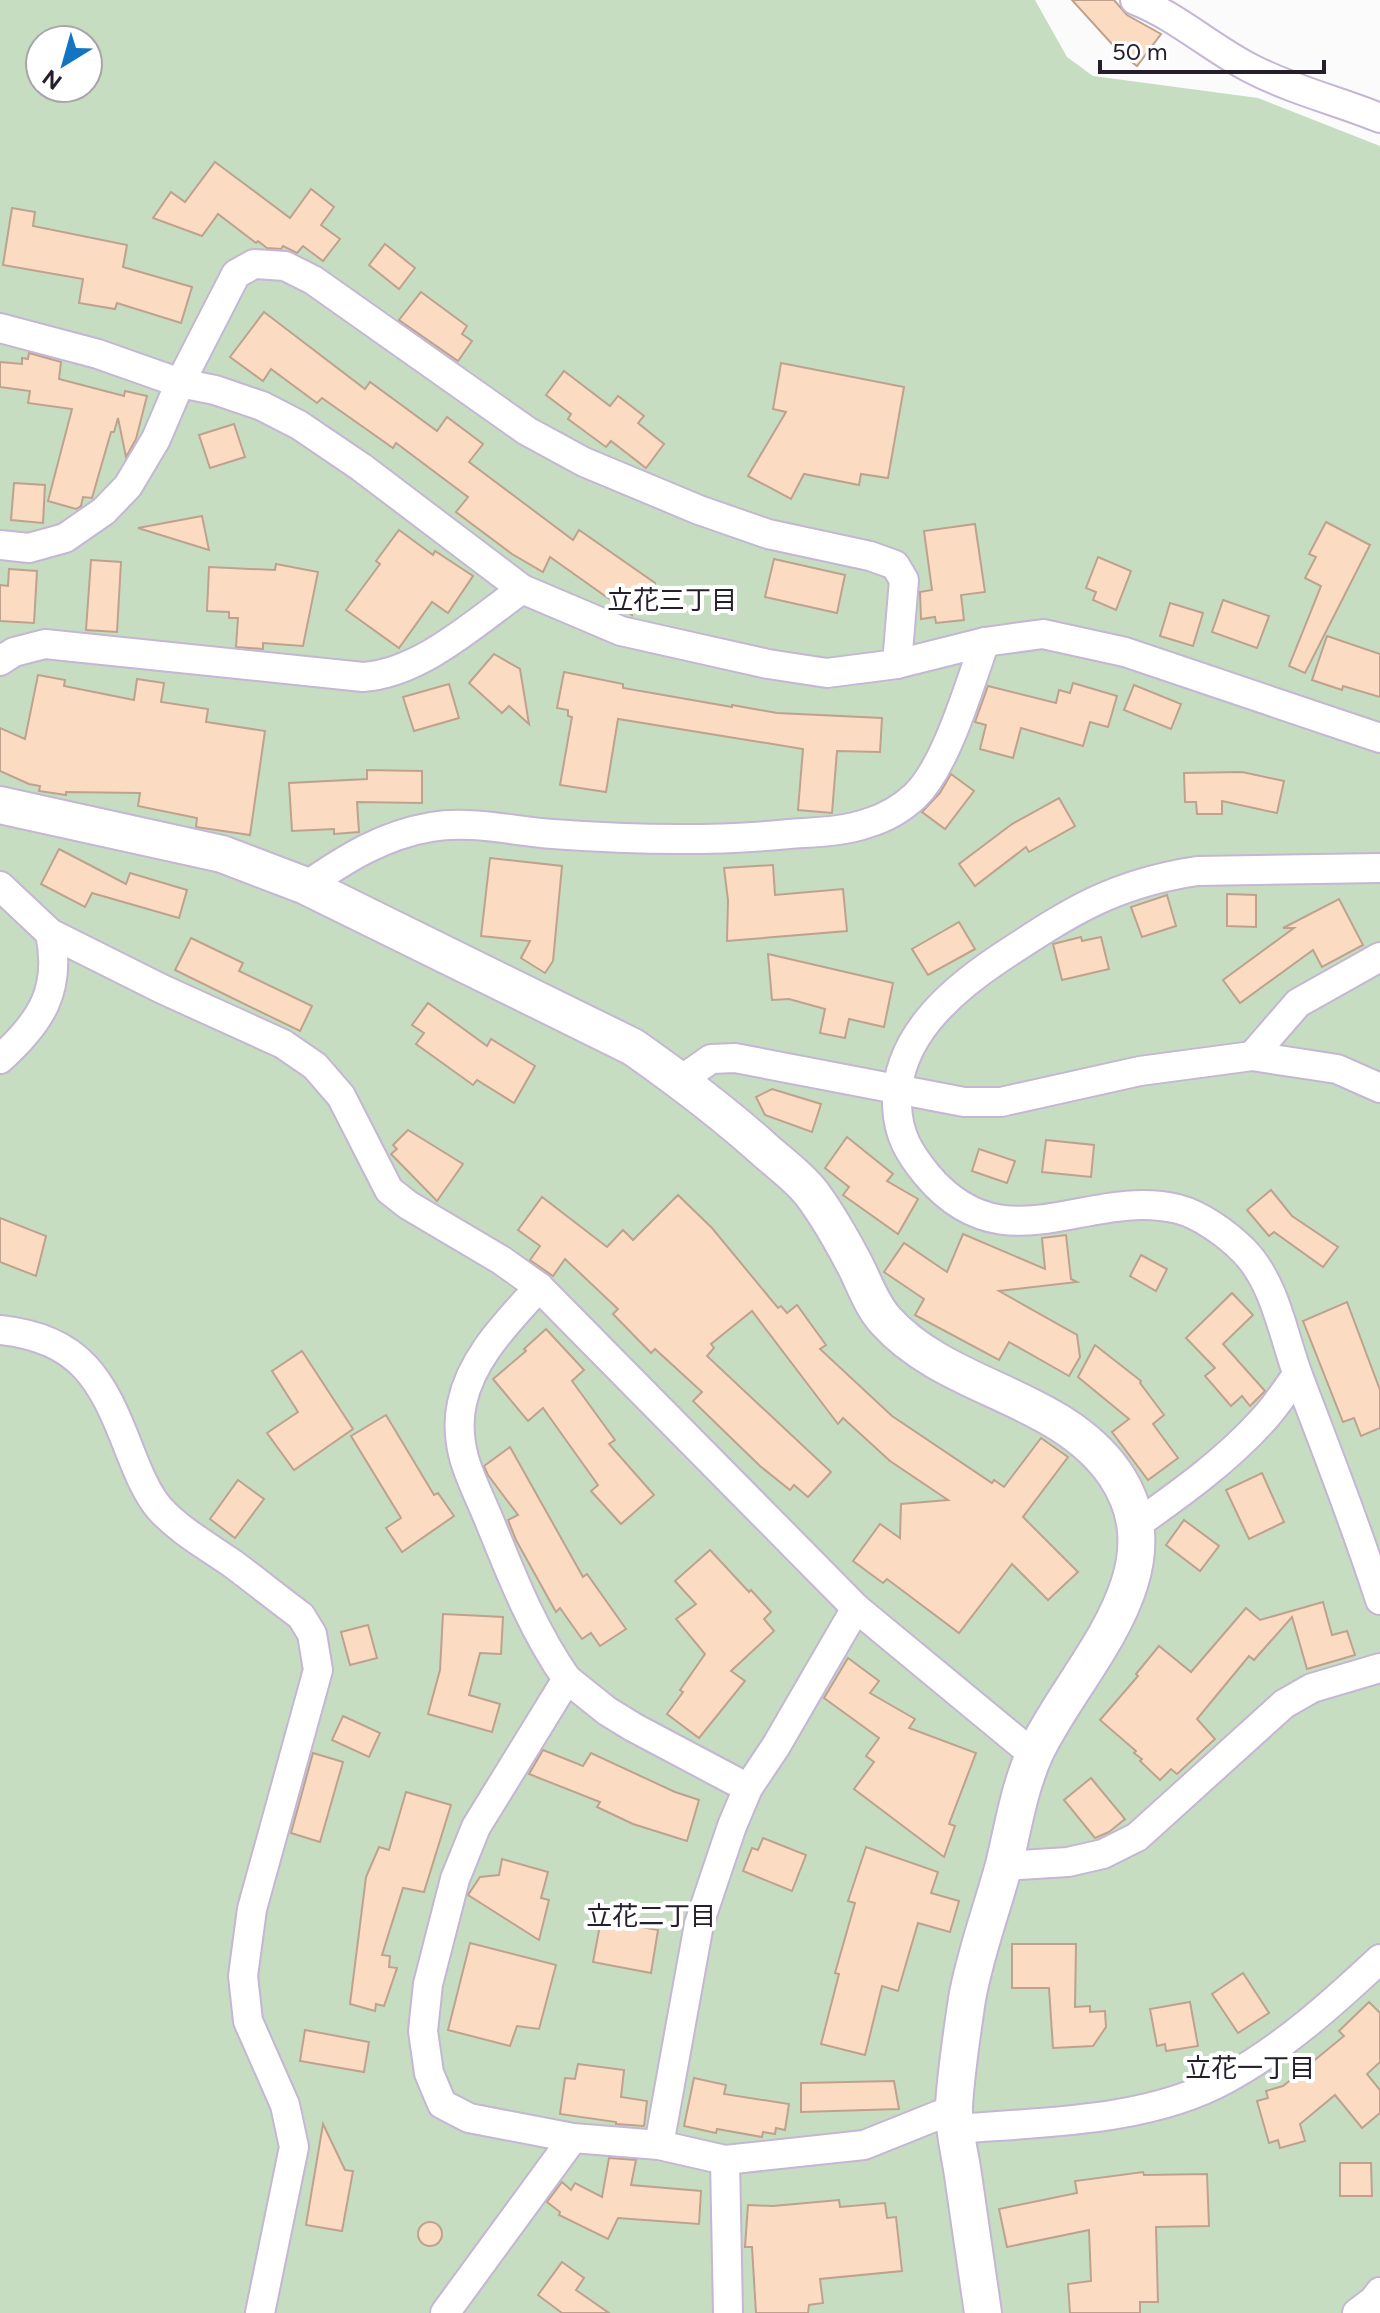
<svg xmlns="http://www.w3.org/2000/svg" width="1380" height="2313" viewBox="0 0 1380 2313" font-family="Figtree,'Noto Sans JP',sans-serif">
	<rect width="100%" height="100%" fill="#fbfbfb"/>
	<path fill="#c6ddc1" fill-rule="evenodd" d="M0,0h1035l32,57 26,19 165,22 122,48v2167h-1380zM40,40h48v48h-48z"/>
	<g fill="#fcdbc3" stroke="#bfa28d" stroke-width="2">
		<path d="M1072,0h42l13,15 34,19 -24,32 -16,-12z"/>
		<path d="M215,162l75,56 21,-29 23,18 -13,18 19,14 -17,22 -20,-15 -6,7 -14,-7 -2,3 -14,-1 -9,-7 -2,2 -38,-29 -16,22 -49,-18 18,-26 14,10z"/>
		<path d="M12,208l23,4 -2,14 94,19 -4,22 69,20 -11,36 -64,-20 -2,6 -36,-6 4,-24 -80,-14z"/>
		<path d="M385,244l30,24 -16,21 -30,-24z"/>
		<path d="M421,292l46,34 -5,8 10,7 -14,20 -59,-41z"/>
		<path d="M264,312l101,77 5,-7 67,49 10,-14 36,27 -14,18 104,78 6,-10 76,53 -5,22 -14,-5 -4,15 -82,-58 -7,15 -31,-18 -56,-42 12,-15 -72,-54 -3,5 -71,-50 -5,5 -46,-34 -8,12 -33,-24z"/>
		<path d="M29,353l32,9 -2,17 65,17 1,-5 22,5 -11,43 -10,18 -8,-39 -4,14h-3l-19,66 -9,-1 -2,9 -5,3 -28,-8 24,-92 -44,-6 2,-12 -30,-4v-25l22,2v-6l6,1z"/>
		<path d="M781,363l123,24 -16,91 -27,-4 -2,11 -55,-11 -13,25 -43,-23 38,-64 -13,-3z"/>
		<path d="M564,371l46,35 8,-10 26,20 -6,7 26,21 -18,24 -35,-27 -5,6 -38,-28 3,-5 -25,-19z"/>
		<path d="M234,424l11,33 -35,11 -11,-33z"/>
		<path d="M14,483l31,2 -2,38 -32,-3z"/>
		<path d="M202,516l7,34 -71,-22z"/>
		<path d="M1326,522l44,23 -65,128 -16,-7 32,-80 -16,-8 11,-21 -7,-3z"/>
		<path d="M975,524l10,68 -24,3 3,25 -28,3 -1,-6 -14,2 -1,-27 12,-2 -8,-59z"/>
		<path d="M399,530l34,25 2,-4 38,25 -25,37 -16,-11 -33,46 -53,-38 34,-46 -4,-3z"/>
		<path d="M1098,557l33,14 -15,39 -23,-10 3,-8 -10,-4z"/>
		<path d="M774,559l71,16 -8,38 -72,-16z"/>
		<path d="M91,560l30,2 -4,70 -31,-2z"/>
		<path d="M276,564l42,8 -15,74 -40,-3v6l-27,-2 2,-29h-9v-6l-22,-1 2,-44 66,3z"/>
		<path d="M9,569l28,2 -3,52 -34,-2v-36l8,1z"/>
		<path d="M1223,600l46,16 -12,32 -45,-16z"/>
		<path d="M1170,603l33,10 -10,33 -33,-10z"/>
		<path d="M1327,636l53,18v43l-37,-11 -1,4 -30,-10z"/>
		<path d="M494,654l26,15 9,55 -20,-18 -7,7 -33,-30z"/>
		<path d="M564,672l59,12v4l109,19v-2l45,8 105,5 -2,34 -43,-1 -5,62 -34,-3 5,-61 -185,-30 -12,73 -46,-7 12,-68 -4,-1v-6l-11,-2z"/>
		<path d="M38,675l27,5 -1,6 70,14 3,-21 27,4 -3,19 47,7 -2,13 59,9 -15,104 -54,-8 1,-9 -59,-12 2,-13 -74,-1v3l-27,-4 1,-5 -11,-2 -29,-13v-43l25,11z"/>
		<path d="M1073,683l44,13 -9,31 -18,-5 -7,24 -62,-18 -8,30 -33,-9 6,-24 -11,-3 13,-36 68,17 3,-13 11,3z"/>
		<path d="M449,684l10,34 -45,13 -11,-34z"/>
		<path d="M1134,685l47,19 -10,25 -47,-19z"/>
		<path d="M367,770l55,1v32l-65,-1 2,30 -25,2v-5l-42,2 -3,-48 78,-4z"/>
		<path d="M1242,772l42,9 -7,32 -55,-12v13h-25l-1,-12h-11l-1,-29z"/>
		<path d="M951,774l23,17 -29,38 -23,-17 18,-19z"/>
		<path d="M1059,798l16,28 -46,26 -3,-5 -51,39 -16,-22 53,-40z"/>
		<path d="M59,849l67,35 4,-11 57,17 -8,28 -87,-25 -7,14 -44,-23z"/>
		<path d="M490,858l72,8 -9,95 -8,12 -24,-15 9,-17 -49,-5z"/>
		<path d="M773,865l2,30 68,-6 4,42 -120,10 1,-41 -4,-32z"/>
		<path d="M1227,894l29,1v32l-29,-1z"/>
		<path d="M1167,895l9,31 -34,11 -11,-30z"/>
		<path d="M1339,899l24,46 -41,22 -9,-17 -73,53 -17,-23 71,-52h-11z"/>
		<path d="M959,922l16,27 -47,26 -16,-26z"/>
		<path d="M1081,937l1,4 19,-4 8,32 -47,11 -9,-36z"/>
		<path d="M191,938l52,25 -4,8 73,35 -12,25 -125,-61z"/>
		<path d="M768,954l125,29 -9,44 -35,-8 -4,19 -25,-5 5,-24 -36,-10 -17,1z"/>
		<path d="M428,1003l59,43 4,-7 44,27 -21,37 -37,-23 -4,5 -57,-41 8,-11 -12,-8z"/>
		<path d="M772,1089l49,15 -9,28 -47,-17 -9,-18z"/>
		<path d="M408,1130l55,34 -26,37 -46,-47 6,-5 -4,-4z"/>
		<path d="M847,1137l46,37 -6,7 31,18 -20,35 -55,-39 6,-8 -24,-19z"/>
		<path d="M1046,1140l48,5 -3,32 -49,-5z"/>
		<path d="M979,1149l36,12 -8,22 -35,-12z"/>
		<path d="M1271,1190l21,26 46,31 -15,20 -49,-35 -5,4 -22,-26z"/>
		<path d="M678,1195l34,33 66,80 3,-2 6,7 10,-8 29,40 -6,4 72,67 100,67 2,-3 10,7 37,-49 27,19 -45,60 55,55 -30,28 -36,-36 -53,69 -72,-54 -4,4 -30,-22 27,-37 20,14 1,-34 47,-4 -58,-39 -47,-43 -5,6 -86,-113 -41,33 3,4 -7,8 124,116 -23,25 -14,-12 -4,5 -30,-24 -67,-65 9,-9 -47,-43 -4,4 -38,-39 5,-5 -53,-50 -12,17 -23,-16 10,-14 -22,-16 24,-33 65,50 16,-17 10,10z"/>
		<path d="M0,1218l46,18 -10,40 -36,-14z"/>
		<path d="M963,1234l82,35 -3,-31 24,-3 5,44 6,3 -78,9 78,44 3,22 -11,19 -60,-34 -10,18 -84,-45 9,-16 -40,-27 20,-29 43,29z"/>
		<path d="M1141,1255l26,14 -11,22 -26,-15z"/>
		<path d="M1232,1293l21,22 -30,29 42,47 -15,15 -8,-10 -11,10 -26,-30 10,-8 -29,-30z"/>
		<path d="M1347,1302l33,88v38l-19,8 -7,-18 -11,4 -40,-101z"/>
		<path d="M546,1329l38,41 -12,11 43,59 -6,4 45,51 -33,29 -30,-33 7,-6 -55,-77 -15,13 -35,-42 33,-28 -2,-2z"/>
		<path d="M1095,1345l46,36 -1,2 24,32 -11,9 25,34 -30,22 -36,-48 17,-13 -51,-42z"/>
		<path d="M302,1351l51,78 -59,41 -27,-37 31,-21 -26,-41z"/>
		<path d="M386,1415l48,80 4,-2 16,23 -52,36 -16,-24 15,-10 -50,-82z"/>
		<path d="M510,1447l73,130 4,-3 39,55 -26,17 -9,-13 -9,6 -22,-31 -4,4 -40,-72 -8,-20 10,-5 -30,-40 -4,-9z"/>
		<path d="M1262,1473l22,49 -35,17 -23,-49z"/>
		<path d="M238,1480l26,19 -29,39 -25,-19z"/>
		<path d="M1184,1520l35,26 -19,25 -34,-26z"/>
		<path d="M710,1550l39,42 2,-2 20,22 -7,7 10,12 -43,40 14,10 -46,57 -32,-24 16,-22 -3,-2 25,-36 -29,-35 20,-15 -21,-23z"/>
		<path d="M1323,1602l9,33 15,-4 8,24 -48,14 -15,-52 -38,43 -5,-4 -52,63 18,20 -38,35 -6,-5 -11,11 -20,-19 2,-2 -8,-6 2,-2 -36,-31 38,-44 -2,-2 23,-28 32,26 55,-64 14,12z"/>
		<path d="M443,1614l60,3 -2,37 -21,-1 -11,42 31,9 -8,28 -64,-18 12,-44z"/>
		<path d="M368,1625l9,33 -27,7 -9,-33z"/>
		<path d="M848,1658l31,23 -9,12 45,26 -6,9 67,25 -27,71 6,2 -11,31 -90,-68 20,-27 -8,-6 13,-18 -55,-40z"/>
		<path d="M343,1716l37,17 -11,24 -37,-17z"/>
		<path d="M543,1750l40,16 8,-13 84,39 24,8 -12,41 -54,-17 -36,-17 3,-5 -71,-28z"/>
		<path d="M313,1753l30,9 -23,80 -29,-9z"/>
		<path d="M1091,1778l34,41 -16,13 -14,6 -31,-38z"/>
		<path d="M406,1792l45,13 -27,87 -21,-4 -21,67 8,1 -1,11 8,1 -13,38 -8,-2 -1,7 -25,-7 16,-127 13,-30 10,3z"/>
		<path d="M763,1838l43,17 -14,36 -49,-20 9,-23 6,2z"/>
		<path d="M866,1847l72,25 -7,21 28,8 -9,31 -32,-9 -20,68 -16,-5 -17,69 -44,-11 18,-70 -4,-1 20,-70 -7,-2z"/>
		<path d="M502,1859l46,13 -7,26 8,2 -10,40 -71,-45 12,-18 19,-2z"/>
		<path d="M601,1920l57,10 -7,43 -58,-11z"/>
		<path d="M470,1943l86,22 -17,64 -22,-3 -7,20 -62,-16z"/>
		<path d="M1012,1944h64l-1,63 15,-1v6l15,-1 1,16 -13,19 -40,2 -4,-60h-37z"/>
		<path d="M1243,1973l26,40 -31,20 -26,-39z"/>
		<path d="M1190,2002l8,44 -32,5 -1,-7 -8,2 -7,-37z"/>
		<path d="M1369,2002l11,11v49l-13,12 13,16v23l-18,15 -27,-33 -35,29 5,17 -25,7 -2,-8 -9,3 -12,-42 11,-3 -2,-7 17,-5 61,-50 -5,-5z"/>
		<path d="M305,2030l64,12 -5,30 -64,-11z"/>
		<path d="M578,2064l46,6 -3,27 26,4 -3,25 -28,-2v-2l-56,-8 5,-36 10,1z"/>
		<path d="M694,2078l32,7 -2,9 65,10 -4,26 -9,-2 -1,6 -12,-2 -1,5 -45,-8 -1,4 -32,-7z"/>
		<path d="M894,2081l5,28 -98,3v-29z"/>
		<path d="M323,2124l22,46 8,1 -11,60 -36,-6z"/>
		<path d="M609,2158l27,2 -5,25 70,6 -2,33 -81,-6 -10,21 -49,-24 1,-3 -13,-10 15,-20 9,8 4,-7 27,14z"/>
		<path d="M1340,2163h31l1,33h-32z"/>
		<path d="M1143,2172l1,3 63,-1 2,52 -53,1 2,75h-18v11h-70l-2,-29 23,-3 -2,-51 -82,17 -8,-38 78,-16 -2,-12z"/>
		<path d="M839,2200l1,7 45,-4 2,15 9,-1 6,54 -82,8 3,24 -14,2 -1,8h-52l-4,-66h-7l3,-42 25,1z"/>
		<circle cx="430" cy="2234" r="12"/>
		<path d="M562,2262l22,16 -8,12 33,23h-47l-24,-18z"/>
	</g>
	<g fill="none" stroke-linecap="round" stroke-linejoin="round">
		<g stroke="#c4b6d4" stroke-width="32">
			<g id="minor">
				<path d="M1135,0c43,17 77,49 117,69 41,21 86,32 128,49"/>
				<path d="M0,328l98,26 82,29 35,7 47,16 37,19 62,42 161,122 99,42 147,33 59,9 70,-9 88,-22 58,-8 82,18 255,86"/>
				<path d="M0,545l29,3 36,-10 39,-27 24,-25 28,-47 24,-56 56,-109 18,-10 31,2 28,14 214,151 57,31 115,48 69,24 102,22 25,9 9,15 -7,84"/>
				<path d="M0,661l14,-9 31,-8 318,33c58,-4 113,-55 159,-88"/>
				<path d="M1380,868l-183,3c-85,13 -127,41 -197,87 -51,34 -105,81 -103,147 1,30 12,48 30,70 78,93 159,12 251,34 23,6 49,25 66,42 32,33 39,85 55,127 28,74 57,147 81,222"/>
				<path d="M0,886l50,47 112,56 121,55 32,22 26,30 48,94 19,15 93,55 38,27 317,321 178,147"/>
				<path d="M306,886c39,-27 77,-51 125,-59 39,-7 82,4 122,7 79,6 157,8 236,0 26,-2 54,-2 79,-11 17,-5 33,-14 47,-27 32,-31 54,-111 70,-154"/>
				<path d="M1252,1056l46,-53 82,-46"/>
				<path d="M0,1059c41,-37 62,-69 50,-126"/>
				<path d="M681,1080l30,-21 24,-1 229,44h37l139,-31 112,-15 85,13 43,19"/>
				<path d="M539,1287c-30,34 -67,69 -77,116 -4,18 -3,36 2,55 6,21 17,42 25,62 22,54 44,111 78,159l-91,148 -21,52 -27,105 -5,47 6,42 13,31 27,14 104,20 86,7 66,15 139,-15 90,-36"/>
				<path d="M0,1330c81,9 102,49 129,119 8,20 17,44 31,60 20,22 49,38 73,55 23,17 45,35 68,52l11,18 6,36 -66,239 -9,67 5,45 37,84 9,42 -34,166"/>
				<path d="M1136,1525c45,-32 90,-64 127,-105 13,-14 23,-30 34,-45"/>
				<path d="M567,1679l40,32 26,16 115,61"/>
				<path d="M1004,1866l64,-4 35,-8 34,-17 147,-133 28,-16 68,-20"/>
				<path d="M956,2129c87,-7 192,-7 270,-50 57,-31 107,-76 154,-120"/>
				<path d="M659,2145l40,-221 33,-98 16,-38 28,-42 80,-138"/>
				<path d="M725,2160l3,153"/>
				<path d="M445,2313l128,-175"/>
				<path d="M1357,2313l16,-12 7,-9"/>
			</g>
		</g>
		<g stroke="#c4b6d4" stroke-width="40">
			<path id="tertiary" d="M0,805l222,49 84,32 327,161c47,33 92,67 134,105 15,13 33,26 45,42 17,23 31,48 44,73 9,18 16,39 30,54 62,69 175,74 229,153 67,99 -41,195 -80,279 -16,35 -22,75 -31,112 -12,44 -29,89 -37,134 -5,35 -11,72 -13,107 -1,23 6,47 9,69 7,46 13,92 20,138"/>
		</g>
		<use href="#minor" stroke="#fff" stroke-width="28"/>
		<use href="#tertiary" stroke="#fff" stroke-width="36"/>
	</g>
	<g text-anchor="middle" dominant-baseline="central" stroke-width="8" stroke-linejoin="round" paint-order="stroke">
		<g font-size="26" fill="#241f2a" stroke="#fff">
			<text x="672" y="600">立花三丁目</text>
			<text x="651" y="1916">立花二丁目</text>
			<text x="1250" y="2068">立花一丁目</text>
		</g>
	</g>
	<g transform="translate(64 64) rotate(217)"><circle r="38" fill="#ffffff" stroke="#a7a5aa" stroke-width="2"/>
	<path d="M0-6L14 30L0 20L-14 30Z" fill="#1175c1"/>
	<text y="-12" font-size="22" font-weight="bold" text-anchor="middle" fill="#241f2a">N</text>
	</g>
	<path d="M1100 60v12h224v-12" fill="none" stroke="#241f2a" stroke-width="4"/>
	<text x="1112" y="60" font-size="24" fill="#241f2a" stroke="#ffffff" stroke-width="6" paint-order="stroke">50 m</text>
</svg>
